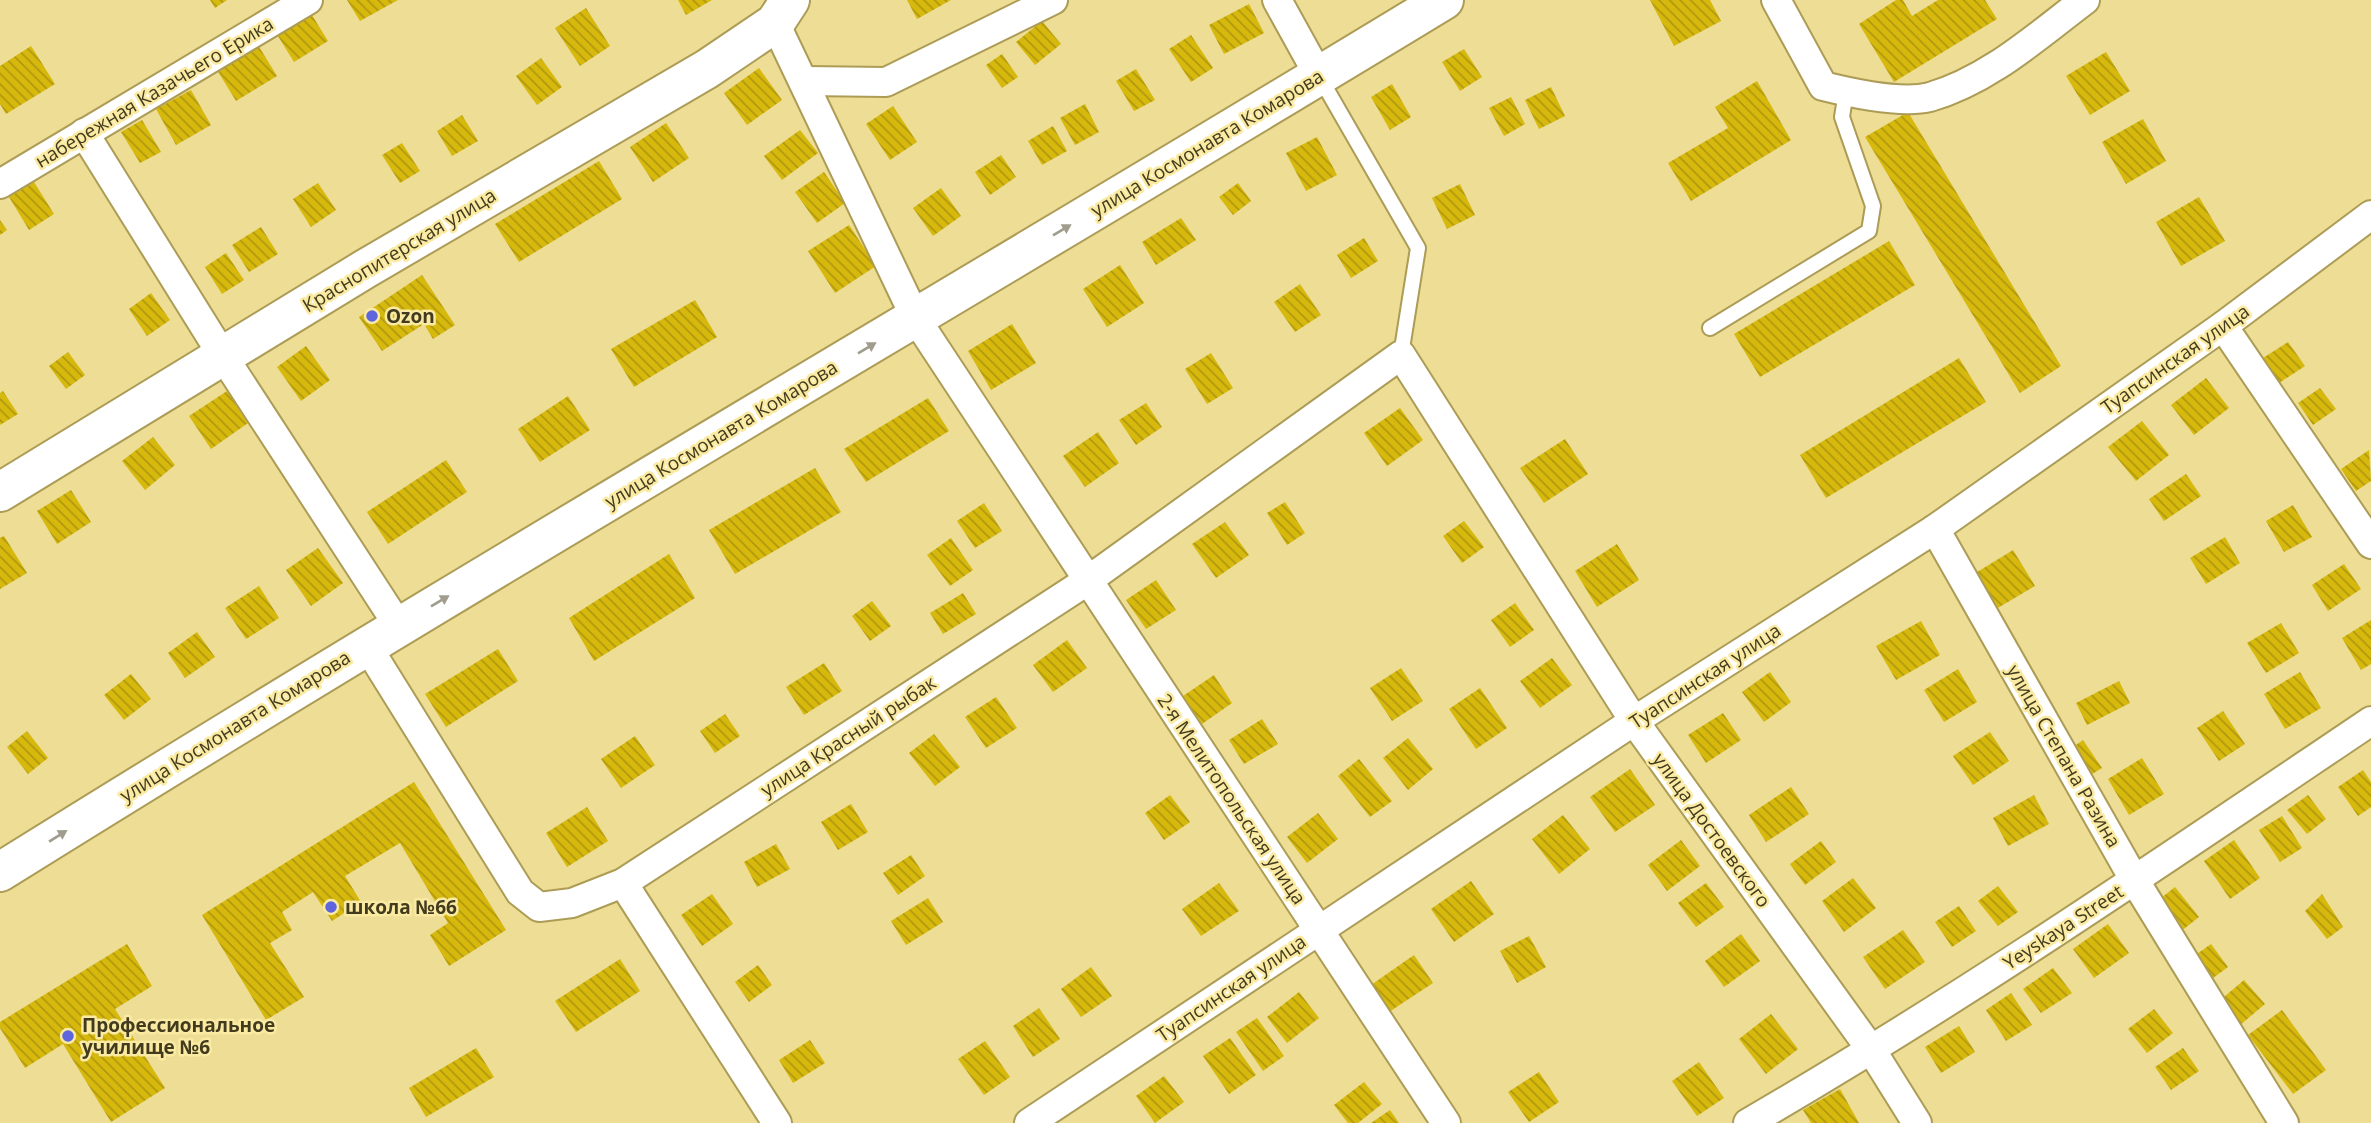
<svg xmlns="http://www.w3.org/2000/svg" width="2371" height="1123" viewBox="0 0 2371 1123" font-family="'Open Sans',sans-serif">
	<defs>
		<pattern id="building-back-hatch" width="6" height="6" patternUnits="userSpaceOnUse" patternTransform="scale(1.75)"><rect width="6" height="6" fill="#d7b90e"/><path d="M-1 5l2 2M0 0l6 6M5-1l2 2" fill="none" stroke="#b0980d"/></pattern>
	</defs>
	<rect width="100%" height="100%" fill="#eddd95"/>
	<g fill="url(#building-back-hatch)">
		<path d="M210,0h17l-12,8z"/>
		<path d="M347,0h51l-38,21z"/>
		<path d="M678,0h34l-26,15z"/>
		<path d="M907,0h44l-34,19z"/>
		<path d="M1650,0h60l11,21 -47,25z"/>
		<path d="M1896,0h7l9,16 26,-16h47l12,19 -103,63 -35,-58z"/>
		<path d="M1249,4l15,29 -40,21 -15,-29z"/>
		<path d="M586,8l24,38 -30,20 -25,-38z"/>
		<path d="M310,12l18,29 -34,21 -18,-29z"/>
		<path d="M1042,21l19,23 -26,21 -19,-23z"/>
		<path d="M1191,35l22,33 -22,14 -22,-33z"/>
		<path d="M258,45l19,31 -41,25 -19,-31z"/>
		<path d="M31,46l24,38 -49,30 -6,-10v-38z"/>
		<path d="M1464,49l18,28 -22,14 -18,-29z"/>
		<path d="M2106,52l24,39 -40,24 -24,-39z"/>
		<path d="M1002,54l16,23 -16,11 -16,-23z"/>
		<path d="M541,58l21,29 -25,18 -21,-29z"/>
		<path d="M759,68l23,32 -35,25 -23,-32z"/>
		<path d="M1136,69l19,31 -21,11 -18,-30z"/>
		<path d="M1757,81l34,59 -100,61 -23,-38 60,-35 -13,-21z"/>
		<path d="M1392,84l19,33 -21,13 -19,-33z"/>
		<path d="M1551,87l14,29 -26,13 -14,-29z"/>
		<path d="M191,90l20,35 -35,20 -20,-36z"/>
		<path d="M1511,97l14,27 -21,12 -15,-28z"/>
		<path d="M1085,104l14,28 -24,13 -15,-27z"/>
		<path d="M893,106l24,36 -27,18 -24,-36z"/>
		<path d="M1908,112l153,254 -41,27 -155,-256z"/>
		<path d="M462,115l16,26 -26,15 -15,-25z"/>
		<path d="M2143,119l23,42 -40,23 -24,-42z"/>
		<path d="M142,120l19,32 -21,11 -19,-31z"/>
		<path d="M666,123l23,35 -36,24 -23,-35z"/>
		<path d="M1053,126l14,25 -25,14 -14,-24z"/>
		<path d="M800,130l18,23 -36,27 -18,-24z"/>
		<path d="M1317,137l20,38 -31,16 -20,-38z"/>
		<path d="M402,143l18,28 -20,12 -18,-28z"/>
		<path d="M1001,155l15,22 -26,18 -15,-23z"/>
		<path d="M599,161l23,38 -103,63 -24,-38z"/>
		<path d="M824,172l21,31 -28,20 -22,-31z"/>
		<path d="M34,182l20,32 -25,16 -20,-33z"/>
		<path d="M318,183l18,27 -25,17 -18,-28z"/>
		<path d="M1238,183l13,18 -18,14 -14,-18z"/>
		<path d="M1460,184l15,31 -28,14 -15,-31z"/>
		<path d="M941,188l20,28 -28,20 -20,-28z"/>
		<path d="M2199,197l26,44 -44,25 -25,-44z"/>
		<path d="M1181,218l15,22 -40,25 -14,-23z"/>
		<path d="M0,220l7,10 -7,5z"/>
		<path d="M849,225l27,41 -41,27 -27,-42z"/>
		<path d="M261,227l17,27 -29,18 -17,-27z"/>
		<path d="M1364,238l14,23 -27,17 -14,-23z"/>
		<path d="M1889,241l26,44 -155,92 -26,-43z"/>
		<path d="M226,253l18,27 -22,14 -17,-27z"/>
		<path d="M1120,265l24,38 -37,24 -24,-38z"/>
		<path d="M422,275l33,50 -22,14 -9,-15 -42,27 -23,-34z"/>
		<path d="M1300,284l21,31 -26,17 -21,-30z"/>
		<path d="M151,293l19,27 -23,16 -18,-27z"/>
		<path d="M695,300l22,37 -83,50 -23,-38z"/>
		<path d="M1012,324l24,39 -45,27 -23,-39z"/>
		<path d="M2288,342l17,24 -26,17 -16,-25z"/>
		<path d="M306,346l24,34 -29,21 -24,-34z"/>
		<path d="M68,352l17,23 -19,14 -17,-23z"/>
		<path d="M1211,353l22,35 -26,16 -22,-35z"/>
		<path d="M1959,358l27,44 -160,96 -26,-43z"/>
		<path d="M2206,378l23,30 -35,27 -23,-30z"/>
		<path d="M2320,388l16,21 -23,16 -15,-22z"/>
		<path d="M3,391l15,23 -18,11v-32z"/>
		<path d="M227,391l21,32 -37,26 -22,-33z"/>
		<path d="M568,396l22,34 -50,32 -22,-33z"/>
		<path d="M928,398l21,33 -83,51 -22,-33z"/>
		<path d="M1146,403l16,24 -26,18 -17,-25z"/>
		<path d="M1400,408l23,32 -36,26 -23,-33z"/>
		<path d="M2142,421l27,34 -33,26 -28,-34z"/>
		<path d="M1098,432l21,31 -34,24 -22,-31z"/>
		<path d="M153,437l22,28 -30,25 -23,-29z"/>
		<path d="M1565,439l23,35 -44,29 -24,-35z"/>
		<path d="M2369,450l2,31 -15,10 -15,-22z"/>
		<path d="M446,460l21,32 -79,52 -21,-32z"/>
		<path d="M815,468l26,44 -106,62 -26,-44z"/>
		<path d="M2186,474l15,22 -37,25 -15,-22z"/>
		<path d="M71,490l20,32 -34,22 -20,-33z"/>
		<path d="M1285,502l20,31 -18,12 -20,-32z"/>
		<path d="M984,503l18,28 -27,17 -18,-27z"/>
		<path d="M2293,505l19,32 -28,15 -18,-31z"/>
		<path d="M1464,521l20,26 -22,16 -19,-27z"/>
		<path d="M1225,522l24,33 -33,23 -24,-34z"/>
		<path d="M4,536l23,37 -27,16v-51z"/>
		<path d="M2225,537l15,26 -34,21 -16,-26z"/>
		<path d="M951,538l22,32 -23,16 -23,-31z"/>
		<path d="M1617,544l22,36 -42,27 -22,-36z"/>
		<path d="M318,548l25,35 -32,23 -25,-36z"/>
		<path d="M2013,550l22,36 -44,26 -22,-35z"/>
		<path d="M669,554l26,44 -101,63 -25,-43z"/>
		<path d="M2344,564l17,25 -33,22 -16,-26z"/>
		<path d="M1156,580l20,30 -30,19 -20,-29z"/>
		<path d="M259,586l20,32 -33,21 -21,-31z"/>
		<path d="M963,593l13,21 -33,20 -13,-21z"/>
		<path d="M872,601l19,25 -21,15 -18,-25z"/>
		<path d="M1515,603l19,27 -24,17 -19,-27z"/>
		<path d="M2371,620v44l-10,6 -19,-32z"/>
		<path d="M1921,621l19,34 -44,25 -20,-34z"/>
		<path d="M2281,623l18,30 -33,20 -19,-30z"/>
		<path d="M197,632l18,25 -30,21 -17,-25z"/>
		<path d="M1067,640l20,28 -34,24 -20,-27z"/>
		<path d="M498,649l20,32 -72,46 -21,-33z"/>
		<path d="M1552,658l20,27 -32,23 -20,-27z"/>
		<path d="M824,663l18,28 -38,24 -18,-28z"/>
		<path d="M1401,668l22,33 -31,20 -22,-33z"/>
		<path d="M1958,669l19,33 -33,20 -20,-32z"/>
		<path d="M1770,672l21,30 -27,20 -22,-30z"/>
		<path d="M2300,672l21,36 -36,21 -21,-35z"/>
		<path d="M131,674l20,25 -27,21 -20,-25z"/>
		<path d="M1214,675l18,28 -30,21 -19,-28z"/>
		<path d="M2119,681l11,22 -43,22 -11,-22z"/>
		<path d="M1480,688l27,40 -31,21 -27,-40z"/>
		<path d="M996,697l21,31 -31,20 -21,-31z"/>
		<path d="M2223,711l22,33 -26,17 -22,-33z"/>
		<path d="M1723,713l18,27 -35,23 -18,-28z"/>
		<path d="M725,714l15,22 -25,17 -15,-22z"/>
		<path d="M1262,719l16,25 -34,20 -15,-24z"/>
		<path d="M27,731l21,27 -20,16 -21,-27z"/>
		<path d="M1990,732l19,29 -36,24 -20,-29z"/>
		<path d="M934,734l26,33 -25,19 -26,-33z"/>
		<path d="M635,736l20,29 -34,23 -20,-29z"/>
		<path d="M1408,738l25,31 -25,21 -25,-32z"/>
		<path d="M2083,740l19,28 -21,13 -18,-27z"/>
		<path d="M2142,758l22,36 -35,21 -21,-36z"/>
		<path d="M1359,759l33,42 -22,16 -32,-41z"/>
		<path d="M1630,769l25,36 -40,27 -25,-35z"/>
		<path d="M2363,770l8,12v25l-13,9 -20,-29z"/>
		<path d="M414,782l92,148 -57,36 -19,-31 18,-12 -48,-80 -55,33 16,26 -29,19 -19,-29 -31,20 10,18 -22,13 34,54 -38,23 -64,-105z"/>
		<path d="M1791,787l18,27 -43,28 -17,-27z"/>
		<path d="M1170,795l20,27 -26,18 -19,-27z"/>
		<path d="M2034,795l15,29 -41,22 -15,-28z"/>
		<path d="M2308,795l18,24 -19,15 -20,-24z"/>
		<path d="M851,804l17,28 -30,18 -17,-28z"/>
		<path d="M587,807l21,34 -41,26 -21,-34z"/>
		<path d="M1318,813l20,26 -31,24 -20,-26z"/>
		<path d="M1563,815l27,34 -31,25 -27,-35z"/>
		<path d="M2282,816l20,32 -22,14 -21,-32z"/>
		<path d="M1681,840l19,26 -33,25 -19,-26z"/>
		<path d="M2234,840l26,38 -30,21 -26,-38z"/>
		<path d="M1821,841l15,21 -31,23 -15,-21z"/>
		<path d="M776,844l14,25 -33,18 -13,-25z"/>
		<path d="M911,855l14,21 -27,19 -15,-22z"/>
		<path d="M1853,878l23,30 -32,24 -22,-31z"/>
		<path d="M1471,881l23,33 -40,28 -23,-33z"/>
		<path d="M1219,883l20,28 -38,25 -19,-27z"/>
		<path d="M1706,883l18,24 -28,20 -18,-24z"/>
		<path d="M1998,886l20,26 -20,14 -20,-25z"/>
		<path d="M2175,887l24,30 -24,19 -24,-30z"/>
		<path d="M712,894l21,30 -31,22 -21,-31z"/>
		<path d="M2322,894l21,33 -16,12 -22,-28z"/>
		<path d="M928,898l15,24 -37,23 -15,-24z"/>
		<path d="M1959,906l17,25 -24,16 -17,-25z"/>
		<path d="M2108,924l21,29 -35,25 -21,-29z"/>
		<path d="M1903,930l22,32 -40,27 -22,-32z"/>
		<path d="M1741,934l19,27 -36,26 -19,-26z"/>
		<path d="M1529,936l17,31 -29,16 -17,-32z"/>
		<path d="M127,944l25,42 -37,23 50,79 -54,34 -48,-78 -38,24 -25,-40v-6z"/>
		<path d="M2211,944l17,23 -23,17 -18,-23z"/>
		<path d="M1414,955l19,28 -44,29 -18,-27z"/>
		<path d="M620,959l20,32 -64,41 -21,-31z"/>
		<path d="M758,965l14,20 -23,17 -14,-20z"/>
		<path d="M1091,967l21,29 -31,21 -20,-28z"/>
		<path d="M2053,968l19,25 -31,20 -18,-24z"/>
		<path d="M2244,980l21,24 -26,22 -21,-24z"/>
		<path d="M1299,992l20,26 -32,25 -20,-26z"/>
		<path d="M2011,993l21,32 -26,16 -20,-31z"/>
		<path d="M1039,1008l21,31 -27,18 -20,-31z"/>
		<path d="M2154,1009l19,24 -26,20 -19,-24z"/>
		<path d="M2282,1010l44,60 -33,24 -45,-59z"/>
		<path d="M1771,1014l27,35 -32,25 -27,-35z"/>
		<path d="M1257,1018l27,38 -21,15 -27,-39z"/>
		<path d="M1959,1026l16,26 -34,21 -16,-26z"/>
		<path d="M1230,1038l26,37 -27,19 -26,-38z"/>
		<path d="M810,1040l15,23 -32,20 -14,-23z"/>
		<path d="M985,1041l25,36 -26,18 -26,-36z"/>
		<path d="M476,1048l18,29 -68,40 -17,-29z"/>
		<path d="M2183,1048l16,23 -28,19 -16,-23z"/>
		<path d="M1699,1062l25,36 -27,18 -25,-35z"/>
		<path d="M1539,1072l20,30 -30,20 -21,-30z"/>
		<path d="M1164,1076l20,26 -29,21 -19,-27z"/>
		<path d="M1364,1082l18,22 -24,19h-10l-14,-18z"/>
		<path d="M1840,1089l19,34h-48l-8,-13z"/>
		<path d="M1390,1110l9,13h-28z"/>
	</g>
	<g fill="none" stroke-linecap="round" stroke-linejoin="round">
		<g stroke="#ac9c56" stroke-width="18">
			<g id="lane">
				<path d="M1319,76l99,172 -17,107"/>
				<path d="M1710,328l159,-97 4,-25 -31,-89 4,-26"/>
			</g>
		</g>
		<g stroke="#ac9c56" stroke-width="32">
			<g id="street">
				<path d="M1277,0l42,76"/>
				<path d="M1776,0l47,86c28,7 79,18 107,11 59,-17 107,-61 155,-97"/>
				<path d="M775,23l141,296 530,804"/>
				<path d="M805,81l81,1 167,-82"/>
				<path d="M84,133l139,223 175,269"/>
				<path d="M0,184l308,-184"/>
				<path d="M2223,326l148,218"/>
				<path d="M1935,529l200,352 149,242"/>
				<path d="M367,646l153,246 19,15 33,-4 51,-20 464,-302 314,-226 233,366 238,330 45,72"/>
				<path d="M623,883l154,240"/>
				<path d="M1029,1123l605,-402 301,-192 288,-203 148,-111"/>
				<path d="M1748,1123c214,-124 418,-264 623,-402"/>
			</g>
		</g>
		<g stroke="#ac9c56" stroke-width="42">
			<g id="secondary">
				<path d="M0,492l365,-223 342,-200 68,-46 15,-23"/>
				<path d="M0,872c477,-298 964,-580 1444,-872"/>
			</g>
		</g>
		<use href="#lane" stroke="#fff" stroke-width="14"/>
		<use href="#street" stroke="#fff" stroke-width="28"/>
		<use href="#secondary" stroke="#fff" stroke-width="38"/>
	</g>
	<defs><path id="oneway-solid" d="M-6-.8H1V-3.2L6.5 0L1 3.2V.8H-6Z" transform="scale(1.75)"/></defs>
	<g fill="#a09d8e">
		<use href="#oneway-solid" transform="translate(1062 230) rotate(-31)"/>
		<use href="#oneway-solid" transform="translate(867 348) rotate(-31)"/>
		<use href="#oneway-solid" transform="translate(440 601) rotate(-31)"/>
		<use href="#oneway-solid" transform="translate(58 836) rotate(-32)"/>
	</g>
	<g fill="#5f65dd" stroke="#faeaa2" stroke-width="2.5">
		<circle cx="372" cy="316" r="7"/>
		<circle cx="331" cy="907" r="7"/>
		<circle cx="68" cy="1036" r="7"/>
	</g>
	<g text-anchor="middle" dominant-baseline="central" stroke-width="5" stroke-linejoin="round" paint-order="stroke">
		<g font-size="19" fill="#423b1e" stroke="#faeaa2">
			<text transform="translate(154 92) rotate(-31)">набережная Казачьего Ерика</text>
			<text transform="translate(1207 143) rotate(-31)">улица Космонавта Комарова</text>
			<text transform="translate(399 250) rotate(-31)">Краснопитерская улица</text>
			<text transform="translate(2175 359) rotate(-35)">Туапсинская улица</text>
			<text transform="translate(721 434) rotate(-31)">улица Космонавта Комарова</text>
			<text transform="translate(1705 676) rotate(-33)">Туапсинская улица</text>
			<text transform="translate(235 726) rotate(-32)">улица Космонавта Комарова</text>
			<text transform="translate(848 736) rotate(-33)">улица Красный рыбак</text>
			<text transform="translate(2064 756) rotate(60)">улица Степана Разина</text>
			<text transform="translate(1232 799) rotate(56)">2-я Мелитопольская улица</text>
			<text transform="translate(1712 830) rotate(54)">улица Достоевского</text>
			<text transform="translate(2063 927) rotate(-33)">Yeyskaya Street</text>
			<text transform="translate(1231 988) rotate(-34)">Туапсинская улица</text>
		</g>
		<g font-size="19" font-weight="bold" fill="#423b1e" stroke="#faeaa2" text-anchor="start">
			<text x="386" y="316">Ozon</text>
			<text x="345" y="907">школа №66</text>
			<text x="82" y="1025">Профессиональное<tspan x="82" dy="22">училище №6</tspan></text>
		</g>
	</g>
</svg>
